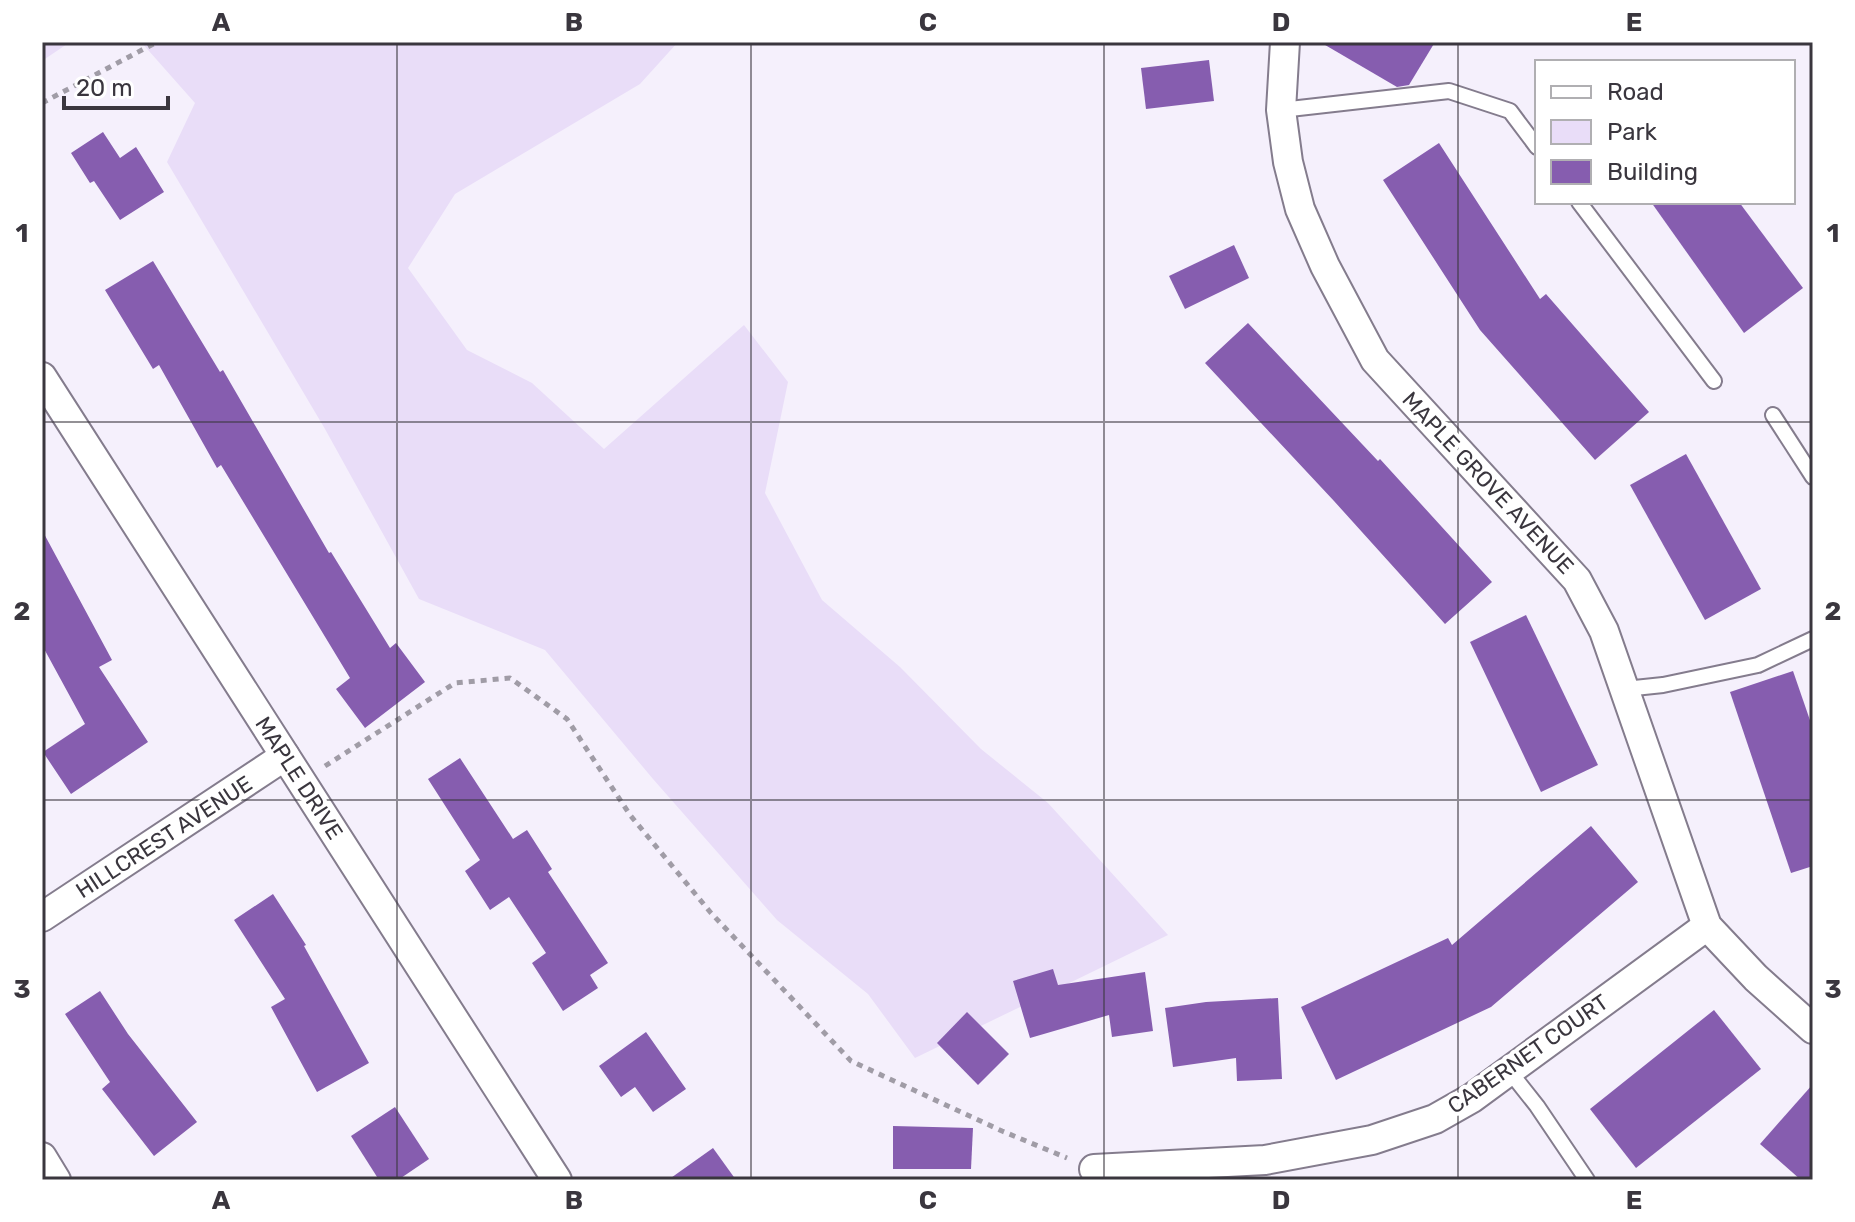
<svg xmlns="http://www.w3.org/2000/svg" width="1855" height="1222" viewBox="0 0 1855 1222" font-family="Rubik,sans-serif">
	<rect width="100%" height="100%" fill="#f5f0fc"/>
	<g fill="#e9ddf8">
		<path d="M42,42h28l-28,19z"/>
		<path d="M141,42h537l-38,42 -185,110 -47,74 59,82 65,33 72,66 140,-124 44,57 -23,111 57,107 78,67 81,82 67,54 120,132 -253,123 -47,-64 -91,-74 -124,-141 -108,-129 -126,-51 -94,-170 -158,-267 28,-59z"/>
	</g>
	<g fill="#865daf">
		<path d="M1320,42h115l-26,43 -12,2z"/>
		<path d="M1209,60l5,41 -68,8 -5,-41z"/>
		<path d="M103,132l17,26 16,-11 28,45 -44,28 -26,-39 -4,2 -19,-30z"/>
		<path d="M1439,143l101,156 6,-5 103,118 -54,48 -115,-130 -97,-150z"/>
		<path d="M1651,202h88l64,86 -59,45z"/>
		<path d="M1234,245l15,33 -64,31 -16,-33z"/>
		<path d="M153,261l67,111 3,-2 106,183 2,-1 59,96 6,-5 29,39 -60,46 -29,-39 14,-11 -129,-213 -4,3 -58,-103 -6,4 -48,-79z"/>
		<path d="M1248,323l130,138 2,-2 112,123 -47,42 -111,-123 -129,-138z"/>
		<path d="M1686,454l75,135 -56,31 -75,-135z"/>
		<path d="M42,530l70,130 -13,7 49,75 -77,52 -28,-42 42,-28 -43,-79z"/>
		<path d="M1526,615l72,150 -57,27 -71,-150z"/>
		<path d="M1793,671l20,58v137l-22,7 -61,-181z"/>
		<path d="M460,758l53,81 14,-9 25,39 -4,3 60,91 -18,12 8,13 -35,23 -31,-48 14,-10 -37,-56 -19,13 -25,-39 15,-11 -52,-81z"/>
		<path d="M1591,826l47,56 -147,125 -155,73 -35,-73 147,-69 4,7z"/>
		<path d="M273,894l33,51 -2,1 65,117 -52,29 -46,-85 14,-8 -51,-79z"/>
		<path d="M1053,969l5,16 87,-13 8,59 -41,6 -3,-22 -79,23 -17,-57z"/>
		<path d="M100,991l28,43 69,88 -43,34 -52,-67 8,-7 -45,-68z"/>
		<path d="M1278,998l4,81 -45,2 -1,-23 -63,9 -8,-59 41,-6z"/>
		<path d="M1714,1010l47,59 -125,99 -46,-59z"/>
		<path d="M967,1012l42,42 -31,31 -41,-42z"/>
		<path d="M646,1032l40,57 -33,23 -18,-25 -14,10 -22,-31z"/>
		<path d="M1813,1084v96h-12l-41,-36z"/>
		<path d="M395,1107l34,52 -31,21h-19l-28,-44z"/>
		<path d="M893,1126l80,2 -2,41h-78z"/>
		<path d="M713,1148l23,32h-68z"/>
	</g>
	<g fill="none" stroke-linecap="round" stroke-linejoin="round">
		<g stroke="#847c8d" stroke-width="18">
			<g id="service">
				<path d="M1281,110l168,-19 61,20 27,36"/>
				<path d="M1579,202l135,179"/>
				<path d="M1773,415l40,62"/>
				<path d="M1625,689l38,-4 95,-20 55,-26"/>
				<path d="M1517,1066l-3,11 23,29 50,74"/>
			</g>
		</g>
		<g stroke="#847c8d" stroke-width="32">
			<g id="minor">
				<path d="M1285,42l-4,68 7,52 12,47 25,57 50,94 202,220 27,51 103,295 49,52 57,51"/>
				<path d="M42,377l515,803"/>
				<path d="M42,917l243,-161"/>
				<path d="M42,1157l14,23"/>
				<path d="M1094,1169l171,-9 107,-20 63,-21 37,-21 235,-172"/>
			</g>
		</g>
		<g stroke="#a09ca6" stroke-width="5" stroke-dasharray="6 6" stroke-linecap="butt">
			<path d="M42,103l115,-61"/>
			<path d="M325,766l130,-83 55,-5 57,41 63,96 81,98 140,148 151,70 65,27"/>
		</g>
		<use href="#service" stroke="#fff" stroke-width="14"/>
		<use href="#minor" stroke="#fff" stroke-width="28"/>
	</g>
	<path fill="none" stroke="#3a363e" stroke-width="2" stroke-opacity="0.55" d="M397,42v1138M751,42v1138M1104,42v1138M1458,42v1138M42,422h1771M42,800h1771"/>
	<g text-anchor="middle" dominant-baseline="central" stroke-width="8" stroke-linejoin="round" paint-order="stroke">
		<g font-size="22" fill="#3a363e" stroke="#fff">
			<text transform="translate(1488 483) rotate(47)">MAPLE GROVE AVENUE</text>
			<text transform="translate(299 778) rotate(57)">MAPLE DRIVE</text>
			<text transform="translate(164 837) rotate(-33)">HILLCREST AVENUE</text>
			<text transform="translate(1528 1054) rotate(-35)">CABERNET COURT</text>
		</g>
	</g>
	<rect width="1855" height="1222" fill="none" stroke="#ffffff" stroke-width="88"/>
	<rect x="1535" y="60" width="260" height="144" fill="#ffffff" stroke="#b0afb2" stroke-width="2"/>
	<rect x="1551" y="86" width="40" height="12" fill="#ffffff" stroke="#b0afb2" stroke-width="2"/>
	<text x="1607" y="100" font-size="24" fill="#3a363e">Road</text>
	<rect x="1551" y="120" width="40" height="24" fill="#e9ddf8" stroke="#b0afb2" stroke-width="2"/>
	<text x="1607" y="140" font-size="24" fill="#3a363e">Park</text>
	<rect x="1551" y="160" width="40" height="24" fill="#865daf" stroke="#b0afb2" stroke-width="2"/>
	<text x="1607" y="180" font-size="24" fill="#3a363e">Building</text>
	<path d="M64 96v12h104v-12" fill="none" stroke="#3a363e" stroke-width="4"/>
	<text x="76" y="96" font-size="24" fill="#3a363e" stroke="#ffffff" stroke-width="6" paint-order="stroke">20 m</text>
	<rect x="44" y="44" width="1767" height="1134" fill="none" stroke="#3a363e" stroke-width="3"/>
	<g font-size="26" text-anchor="middle" font-weight="bold" fill="#3a363e">
		<text x="221" y="31">A</text>
		<text x="574" y="31">B</text>
		<text x="928" y="31">C</text>
		<text x="1281" y="31">D</text>
		<text x="1634" y="31">E</text>
		<text x="22" y="242">1</text>
		<text x="1833" y="242">1</text>
		<text x="22" y="620">2</text>
		<text x="1833" y="620">2</text>
		<text x="22" y="998">3</text>
		<text x="1833" y="998">3</text>
		<text x="221" y="1209">A</text>
		<text x="574" y="1209">B</text>
		<text x="928" y="1209">C</text>
		<text x="1281" y="1209">D</text>
		<text x="1634" y="1209">E</text>
	</g>
</svg>
